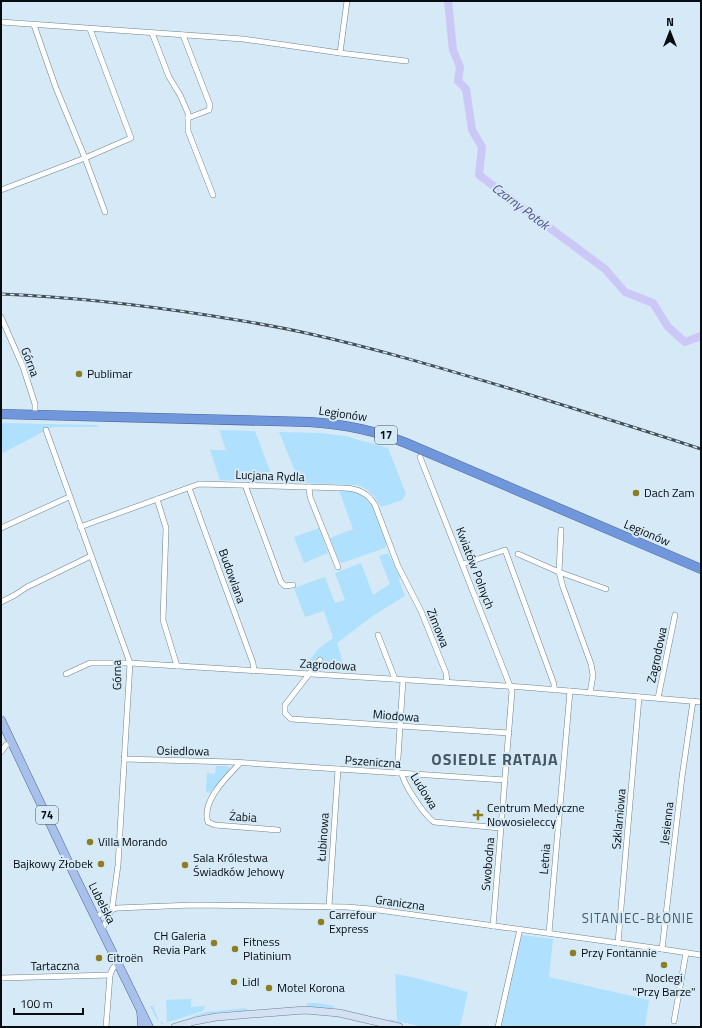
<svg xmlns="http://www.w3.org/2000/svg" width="702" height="1028" viewBox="0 0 702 1028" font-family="'Titillium Web',sans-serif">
  <rect width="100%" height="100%" fill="#d5eaf6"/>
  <g fill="#afe0fd">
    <path d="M1,423L97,425L98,427H52L1,454Z"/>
    <path d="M219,430L255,431L274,482L220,480L210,450H226Z"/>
    <path d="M279,432L320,433L345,436L388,448L406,494L402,500L381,507C375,496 369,489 357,485L300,483Z"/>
    <path d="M339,490C346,491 354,491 361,494C377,502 381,528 387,543L385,548L342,563L339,561L330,538L353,529Z"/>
    <path d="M319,528L328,553L304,563L294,537Z"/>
    <path d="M388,553L400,576L399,580L405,596L374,615L337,643L345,670L304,669L317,650L333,638L324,611L305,617L294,588L325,577L335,603L345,600L335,573L361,563L373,595L390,584L379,556Z"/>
    <path d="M216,766H228L230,769L210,793L206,792L207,773L215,774Z"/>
    <path d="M522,935L553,939L549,977L649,1000L645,1027H501Z"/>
    <path d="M395,974L412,977L468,992L460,1027H423L402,1022L401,1025L389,1021V1019L397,1021Z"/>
    <path d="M191,999V1007L205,1006L203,1011L162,1024L156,1018L150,1006H153L159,1021L164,1023L167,1022L166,1000Z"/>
    <path d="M307,1003H318L335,1006L332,1009L307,1007Z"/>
    <path d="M246,1008L247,1011L222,1012L190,1017L206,1012Z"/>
  </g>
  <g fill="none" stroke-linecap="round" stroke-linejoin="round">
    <path stroke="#cbc8f8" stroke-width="8" d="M448,1L453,50L460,67L458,81L466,89L472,130L482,147L479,175L605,269L625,292L653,303L668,327L685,342L701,336"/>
    <g stroke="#6f828c" stroke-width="6">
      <g id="street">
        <path d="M1,22L243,39L340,53L406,61"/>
        <path d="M34,25L56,88L85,158L105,212"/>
        <path d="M152,33L169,77L180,95L188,113V131L213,195"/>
        <path d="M183,35L210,105L209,110L188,118"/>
        <path d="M340,53L347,1"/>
        <path d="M1,190L85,158L131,138L90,29"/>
        <path d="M1,317L23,367L35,404V415"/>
        <path d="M46,430L130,663L118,865L112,909L102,930"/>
        <path d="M420,457L512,691L493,926"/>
        <path d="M245,485L281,582L285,586L293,585"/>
        <path d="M309,487L310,497L338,567"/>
        <path d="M189,488L253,663L254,671"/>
        <path d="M157,499L166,528L163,620L177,666"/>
        <path d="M80,527L199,484L343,488C357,488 368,493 375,505L398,566L421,611L446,673L447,682"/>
        <path d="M1,528L69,497"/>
        <path d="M561,530L559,572L563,587L591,664L593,675L590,693"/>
        <path d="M518,554L559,572L606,589"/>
        <path d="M463,564L505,550L554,684V690"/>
        <path d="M1,602L15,595L27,587L91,556"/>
        <path d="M378,635L395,679"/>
        <path d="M320,660L285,705V713L291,719L509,733"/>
        <path d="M66,674L90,663H130L522,687L701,702"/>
        <path d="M658,698L675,615"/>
        <path d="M1,752L6,745L12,742"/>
        <path d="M124,759L232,762L505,780"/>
        <path d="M240,763C227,777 201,801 208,822L215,825L278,830"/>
        <path d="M397,773L403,680"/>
        <path d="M402,773C403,784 425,816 434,822L501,828"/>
        <path d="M329,906L338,769"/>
        <path d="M96,916L117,908L193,905L347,907L371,909L662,949L701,955"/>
        <path d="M549,933L570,691"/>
        <path d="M618,943L639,697"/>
        <path d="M662,949L682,777L693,701"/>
        <path d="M1,978L110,975"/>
        <path d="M674,1021L686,953"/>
        <path d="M106,1027L110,975L113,968L118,963"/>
        <path d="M498,1027L520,929"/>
      </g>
    </g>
    <g stroke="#6f828c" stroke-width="8">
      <path id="secondary" d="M175,1027L195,1021L216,1017L305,1010L339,1013L399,1027"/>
    </g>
    <g stroke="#4b6695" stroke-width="9">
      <g id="primary">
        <path d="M1,720L75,876L149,1027"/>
        <path d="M141,1011L142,1027"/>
      </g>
    </g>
    <g stroke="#4b6695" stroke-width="10">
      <path id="highway" d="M1,414L309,422C343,424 374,430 406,443L701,569"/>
    </g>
    <use href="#street" stroke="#fff" stroke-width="5"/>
    <use href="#secondary" stroke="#d4e0f4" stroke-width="7"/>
    <use href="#primary" stroke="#a9c1ea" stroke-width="8"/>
    <use href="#highway" stroke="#7097dc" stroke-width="9"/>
    <g stroke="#444f55" stroke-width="3">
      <path id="rail" d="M1,294C72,297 143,305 213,316C244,321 275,326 306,333C374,348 441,368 508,388C572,408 637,428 701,449"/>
    </g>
    <use href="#rail" stroke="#d5eaf6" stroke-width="1.5" stroke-dasharray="4.5" stroke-linecap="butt"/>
  </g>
  <g fill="#8d7e24" stroke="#d5eaf6" stroke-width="1.5">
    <circle cx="79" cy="374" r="4"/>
    <circle cx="636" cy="493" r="4"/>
    <path d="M476 809h4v4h4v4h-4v4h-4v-4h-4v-4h4z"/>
    <circle cx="90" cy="842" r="4"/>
    <circle cx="101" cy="864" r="4"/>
    <circle cx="185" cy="865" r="4"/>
    <circle cx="321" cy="922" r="4"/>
    <circle cx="214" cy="943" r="4"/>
    <circle cx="235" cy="949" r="4"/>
    <circle cx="573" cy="953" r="4"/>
    <circle cx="99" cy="958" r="4"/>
    <circle cx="664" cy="965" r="4"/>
    <circle cx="234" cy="982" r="4"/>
    <circle cx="269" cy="988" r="4"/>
  </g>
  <g text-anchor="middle" stroke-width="4" stroke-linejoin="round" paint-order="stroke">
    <g fill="#d5eaf6" stroke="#444f55" stroke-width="1">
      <rect x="375" y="426" width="22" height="18" rx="3"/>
      <rect x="36" y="806" width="22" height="18" rx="3"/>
    </g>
    <g font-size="11" font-weight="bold" fill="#060c10">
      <text x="386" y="439">17</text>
      <text x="47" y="819">74</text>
    </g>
    <g font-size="12" fill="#060c10" stroke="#d5eaf6">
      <text transform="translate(30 362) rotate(69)" y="4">Górna</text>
      <text transform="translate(343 414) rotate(8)" y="4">Legionów</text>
      <text transform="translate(270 476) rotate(2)" y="4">Lucjana Rydla</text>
      <text transform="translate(647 533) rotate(23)" y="4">Legionów</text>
      <text transform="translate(475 568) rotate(69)" y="4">Kwiatów Polnych</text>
      <text transform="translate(232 576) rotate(70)" y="4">Budowlana</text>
      <text transform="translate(438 628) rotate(68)" y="4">Zimowa</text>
      <text transform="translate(657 655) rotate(-78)" y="4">Zagrodowa</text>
      <text transform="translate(328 665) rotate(3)" y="4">Zagrodowa</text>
      <text transform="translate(117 675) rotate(-91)" y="4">Górna</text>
      <text transform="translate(396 716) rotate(4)" y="4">Miodowa</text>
      <text transform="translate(183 751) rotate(1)" y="4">Osiedlowa</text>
      <text transform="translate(373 762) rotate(4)" y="4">Pszeniczna</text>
      <text transform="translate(424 791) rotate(58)" y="4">Ludowa</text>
      <text transform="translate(243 817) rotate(4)" y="4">Żabia</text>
      <text transform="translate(619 819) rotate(-85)" y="4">Szklarniowa</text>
      <text transform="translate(667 823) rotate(-83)" y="4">Jesienna</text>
      <text transform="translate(323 837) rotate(-86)" y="4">Łubinowa</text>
      <text transform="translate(545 859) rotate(-85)" y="4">Letnia</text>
      <text transform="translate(488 864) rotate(-85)" y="4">Swobodna</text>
      <text transform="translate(102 903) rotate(63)" y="4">Lubelska</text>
      <text transform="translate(400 903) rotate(8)" y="4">Graniczna</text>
      <text transform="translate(55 966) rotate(-1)" y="4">Tartaczna</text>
    </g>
    <g font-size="12" fill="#060c10" stroke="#d5eaf6" text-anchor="start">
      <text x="87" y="378">Publimar</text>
      <text x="644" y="497">Dach Zam</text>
      <text x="487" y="812">Centrum Medyczne<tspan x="487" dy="14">Nowosieleccy</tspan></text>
      <text x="98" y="846">Villa Morando</text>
      <text x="193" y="862">Sala Królestwa<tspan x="193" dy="14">Świadków Jehowy</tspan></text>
      <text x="93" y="868" text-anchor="end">Bajkowy Żłobek</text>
      <text x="329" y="919">Carrefour<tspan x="329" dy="14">Express</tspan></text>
      <text x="206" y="940" text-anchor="end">CH Galeria<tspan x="206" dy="14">Revia Park</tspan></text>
      <text x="243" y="946">Fitness<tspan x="243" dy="14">Platinium</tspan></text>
      <text x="581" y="957">Przy Fontannie</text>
      <text x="107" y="962">Citroën</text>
      <text x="664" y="982" text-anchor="middle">Noclegi<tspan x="664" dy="14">"Przy Barze"</tspan></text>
      <text x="242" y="986">Lidl</text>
      <text x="277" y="992">Motel Korona</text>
    </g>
    <g font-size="13" font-style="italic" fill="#544c88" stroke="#d5eaf6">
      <text transform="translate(521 206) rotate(37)" y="5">Czarny Potok</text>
    </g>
    <g font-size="13" letter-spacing="1" fill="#475863" stroke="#d5eaf6">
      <text x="638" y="923">SITANIEC-BŁONIE</text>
    </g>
    <g font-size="16" font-weight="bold" letter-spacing="1" fill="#475863" stroke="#d5eaf6">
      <text x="495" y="765">OSIEDLE RATAJA</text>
    </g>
  </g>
  <rect width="702" height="1028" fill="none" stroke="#060c10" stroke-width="4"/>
  <g transform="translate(670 32)" stroke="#d5eaf6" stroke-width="3" paint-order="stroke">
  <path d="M0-3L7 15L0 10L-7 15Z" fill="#060c10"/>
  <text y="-6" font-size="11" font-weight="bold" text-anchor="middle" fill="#060c10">N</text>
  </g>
  <path d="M14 1008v6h69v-6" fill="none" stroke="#060c10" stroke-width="2"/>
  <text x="20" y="1008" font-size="12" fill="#060c10" stroke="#d5eaf6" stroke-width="3" paint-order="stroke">100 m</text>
</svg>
